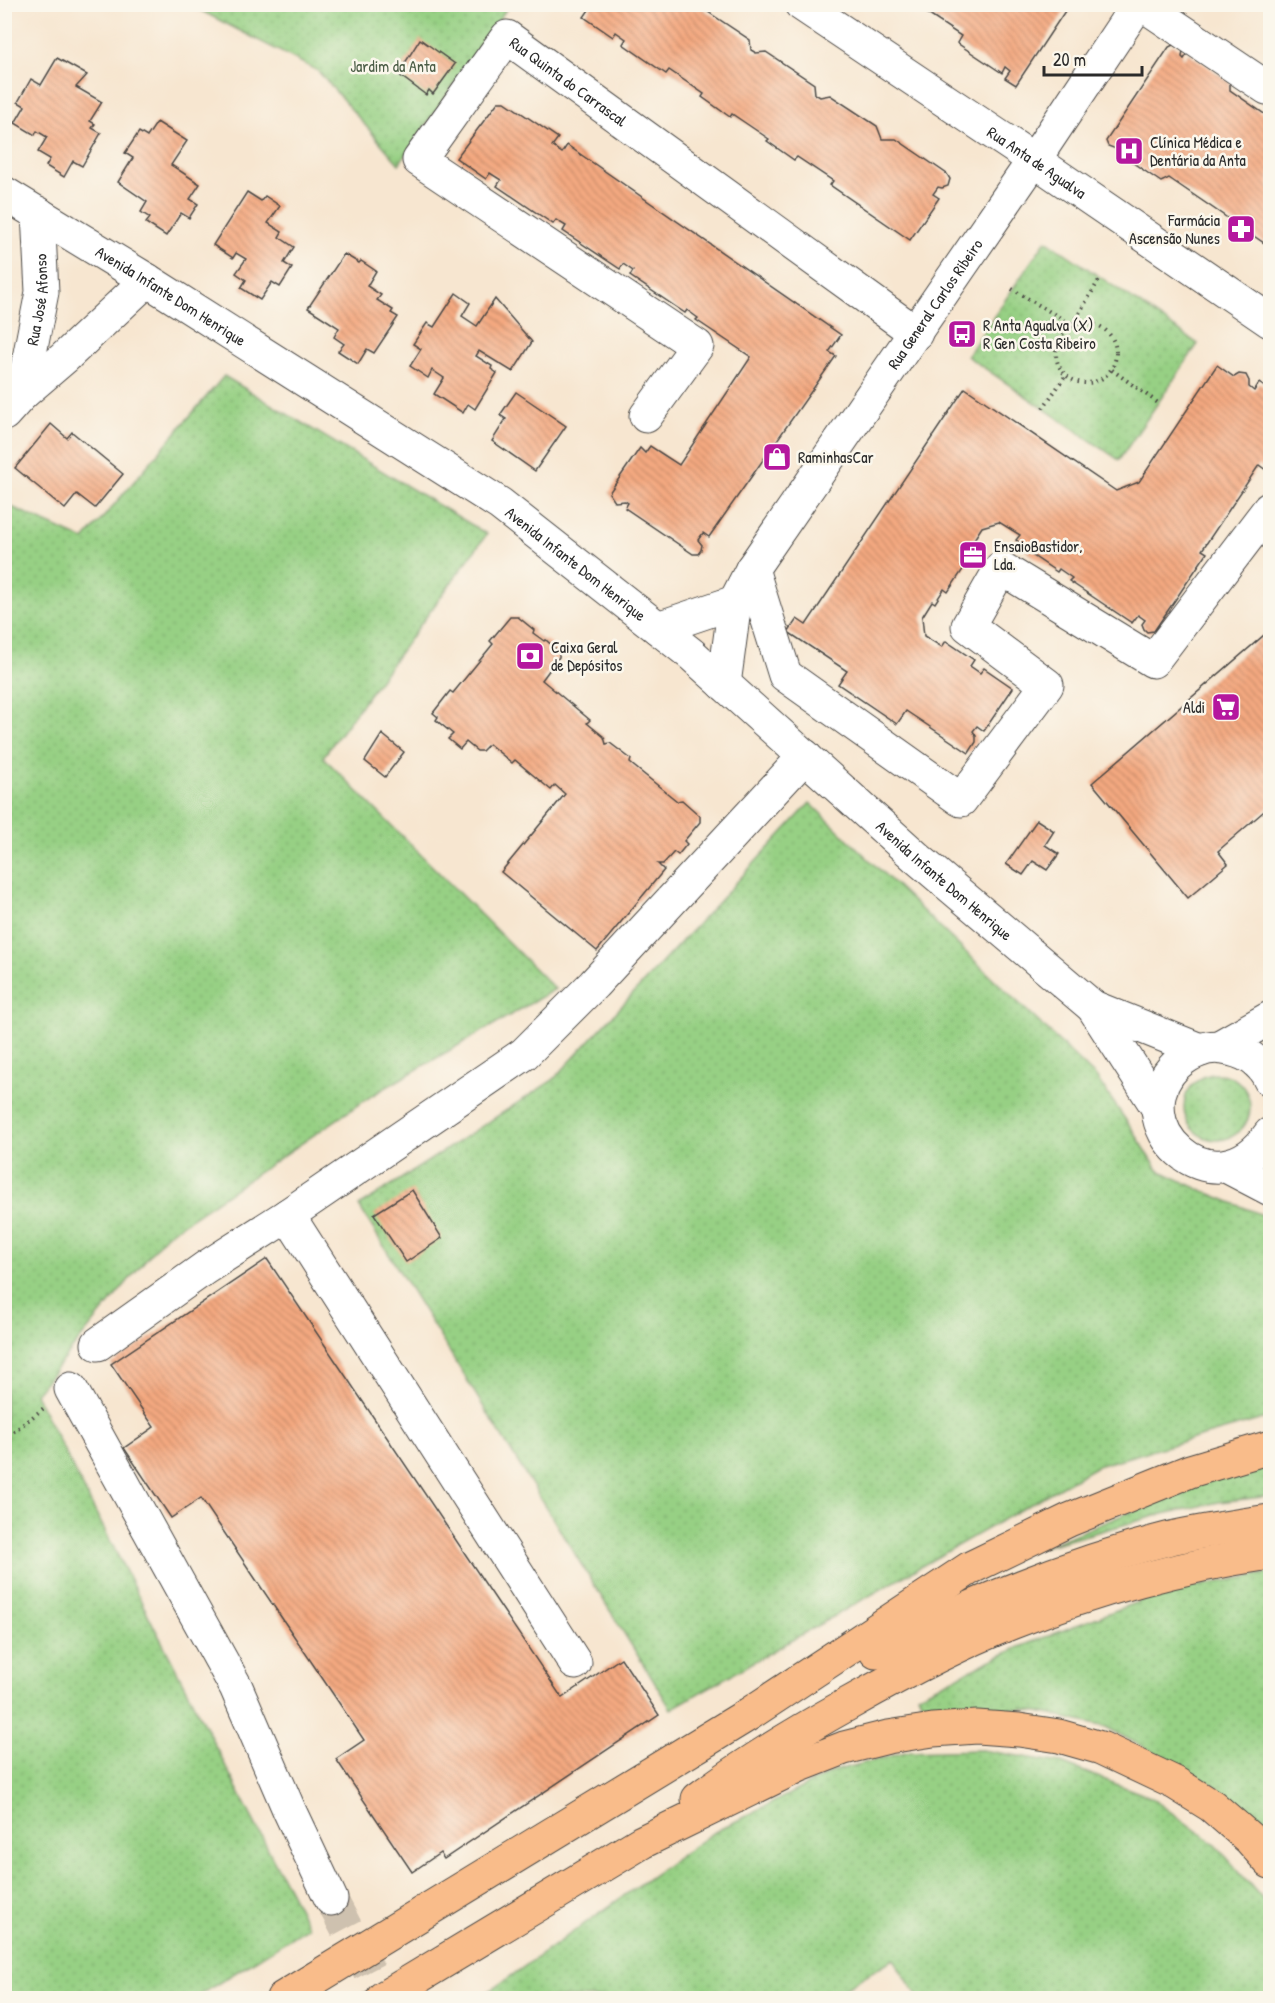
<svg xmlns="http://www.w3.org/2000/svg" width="1275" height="2003" viewBox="0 0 1275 2003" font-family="'Patrick Hand',sans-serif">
  <defs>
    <pattern id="green-dots" width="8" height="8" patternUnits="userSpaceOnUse" patternTransform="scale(1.5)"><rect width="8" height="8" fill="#97d084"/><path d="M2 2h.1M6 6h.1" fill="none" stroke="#82b372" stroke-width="1.8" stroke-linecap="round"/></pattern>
    <pattern id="building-back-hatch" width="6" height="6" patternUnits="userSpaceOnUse" patternTransform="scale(1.5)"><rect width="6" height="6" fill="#f4a980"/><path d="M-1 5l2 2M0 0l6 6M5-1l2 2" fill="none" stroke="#c68a69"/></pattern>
  </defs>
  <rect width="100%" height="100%" fill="#fbf7ec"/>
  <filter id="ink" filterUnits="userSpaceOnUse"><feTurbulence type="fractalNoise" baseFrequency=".0167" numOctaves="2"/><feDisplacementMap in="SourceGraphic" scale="12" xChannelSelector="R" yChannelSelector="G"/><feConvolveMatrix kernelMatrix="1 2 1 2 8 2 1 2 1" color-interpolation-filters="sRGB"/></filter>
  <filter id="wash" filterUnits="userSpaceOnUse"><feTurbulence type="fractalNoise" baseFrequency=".008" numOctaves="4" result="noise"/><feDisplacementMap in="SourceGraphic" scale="24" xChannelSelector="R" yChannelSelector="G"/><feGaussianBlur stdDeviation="1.35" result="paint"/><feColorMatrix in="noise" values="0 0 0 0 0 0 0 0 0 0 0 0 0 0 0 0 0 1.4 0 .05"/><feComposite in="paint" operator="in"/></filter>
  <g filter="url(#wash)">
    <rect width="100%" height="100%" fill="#f7e6d0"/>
    <g fill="url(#green-dots)" stroke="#617e58" stroke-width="1.5">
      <path d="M190,5H509L399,164L318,71Z"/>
      <path d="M1046,240L1198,344L1119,460L967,356Z"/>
      <path d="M224,376L487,534L323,757L555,989L373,1095L165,1236L35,1394L308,1927L195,1998H5V504L84,540Z"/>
      <path d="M810,803L1096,1077L1134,1132L1158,1170L1203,1191L1270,1218V1417L1097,1466L671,1709L359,1206L553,1080Z"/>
      <circle cx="1217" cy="1107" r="33"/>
      <path d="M1270,1456V1496L1219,1502L1163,1514L1043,1547Z"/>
      <path d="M1270,1573V1831L1265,1825L1214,1785L1106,1727L1025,1709H929L918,1695L1019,1647L1164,1592Z"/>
      <path d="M982,1750L1061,1763L1150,1797L1216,1845L1270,1908V1998H919L893,1959L828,1998H695L689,1991L677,1998H480L711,1834L834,1771L906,1752Z"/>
    </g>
    <g id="blocks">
      <g fill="url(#building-back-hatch)">
        <path d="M593,4H686L685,6L688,9L702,8L750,40L751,50L756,53L766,52L814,84L815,94L820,97L830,95L877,126L882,139H896L947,174L950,179L948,186L942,188L938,187L933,194L939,198L910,240L830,185L833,181L797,157L794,160L767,141L769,139L732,114L730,117L702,97L704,94L669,70L666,74L623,44L626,39L616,32L613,37L584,17Z"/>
        <path d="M914,5H1069L1016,85L1005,78L1010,71L1005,67L1002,73L957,43L961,36Z"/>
        <path d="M420,39L455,64L433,94L429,90L426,95L398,74Z"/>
        <path d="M1173,45L1183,50L1182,57L1184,59L1188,53L1230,82V90L1270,118V247L1169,178L1161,182L1120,154L1124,148L1120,145L1116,149L1108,146L1106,141L1169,47Z"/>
        <path d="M57,58L87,75L76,87L102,102L90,121L95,124L92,128L101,133L82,166L73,161L64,177L46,166L50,159L38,152L47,137L37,131L35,135L15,123L25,106L18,102L31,79L41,85Z"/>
        <path d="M498,102H505L558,138L552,146L562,153L567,145L841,335L829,352L836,356L709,537L703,533L698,540L702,545L701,550L698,554H693L625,508L628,503L625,501L615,502L609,493L640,448L645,453L650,446L679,465L751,357L696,320L698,318L687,310L685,313L630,276L633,271L623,264L620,269L563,231L566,226L556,220L553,224L497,186L501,180L490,173L486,179L456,158Z"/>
        <path d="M157,122L187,141L171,165L200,184L190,199L198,204L189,218L181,213L166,236L146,223L150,218L141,212L147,202L118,182L133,158L125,153L139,132L147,137Z"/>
        <path d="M247,192L261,201L265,196L280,206L268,223L282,232L279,237L294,247L284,263L292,268L280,287L272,282L260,300L241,288L246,280L236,273L246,259L236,253L233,258L213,245Z"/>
        <path d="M344,254L359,263L361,261L376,271L367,286L381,295L377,300L393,310L391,313L398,317L374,353L367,349L358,364L338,351L344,344L334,337L339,328L308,308Z"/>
        <path d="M456,293L470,303L462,316L477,326L495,299L532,342L513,372L479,351L476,356L492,366L491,369L497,373L475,409L468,404L463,413L434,394L444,378L432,370L428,378L410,366L421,349L413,344L427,323L434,327Z"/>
        <path d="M1217,365L1234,377L1239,374L1246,375L1249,381V387L1254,391L1259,383L1270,391V473L1259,465L1202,550L1207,553L1154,631L1147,632L1144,629L1142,624L1145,620L1138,615L1132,623L1069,581L1072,578L1059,569L1057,572L1026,551L1028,548L1016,540L1020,535L999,522L982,527L971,544L974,546L965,560L968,562L948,592L944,589L935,603L932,601L922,617L924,636L942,647L946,641L974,660L970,666L980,673L984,668L1013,688L984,731L977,726L973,731L976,736V742L969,753L906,711L897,724L838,684L847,671L788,632L797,619L806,625L965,388L1116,491L1139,482Z"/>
        <path d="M516,392L566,426L535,471L492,441L506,419L500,415Z"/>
        <path d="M51,424L67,438L72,432L123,474L95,508L77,494L65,509L15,468Z"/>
        <path d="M510,617H518L534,630L533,633L544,641L546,640L559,652V657L542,680L590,720L587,723L604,737L606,744L610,743L631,759L630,763L677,801L682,800L700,816V822L684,841L687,844L678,855L674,852L663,864H658L664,870L597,951L501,872L565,794L555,785L551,790L515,760L512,763L489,744L482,751H477L466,742L460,749L448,739L453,734L436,720L438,717L433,713L450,691L453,693L493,644L490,641Z"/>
        <path d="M1270,630V806L1218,851L1228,864L1188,898L1092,783Z"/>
        <path d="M382,734L404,752L385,777L365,761Z"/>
        <path d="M1037,820L1054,831L1045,845L1059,854L1047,870L1033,861L1023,875L1006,864Z"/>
        <path d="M412,1190L442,1238L406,1262L374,1214Z"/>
        <path d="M267,1259L562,1698L621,1658L659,1715L444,1859L440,1853L412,1872L336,1759L364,1740L201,1498L171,1518L124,1448L154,1427L111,1364Z"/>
      </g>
    </g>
  </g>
  <g filter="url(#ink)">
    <use href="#blocks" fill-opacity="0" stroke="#4a4744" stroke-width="1.5"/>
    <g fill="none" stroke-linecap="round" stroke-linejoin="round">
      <path stroke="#cec1af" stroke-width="33" stroke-dasharray="33 16" stroke-linecap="butt" d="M331,1899L383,1998"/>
      <g stroke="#4a4744" stroke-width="35">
        <g id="minor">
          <path id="s1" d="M801,4L1034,160L1270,321"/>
          <path d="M1142,4L1267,88L1270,82"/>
          <path id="s2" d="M4,193L147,280L500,504L691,654L917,858L1093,1007L1158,1108"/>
          <path id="s3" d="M22,394L42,292L38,213"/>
          <path d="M4,414L22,394L64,358L147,280"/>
          <path id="s4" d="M646,416L697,346L419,160L507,37L916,333"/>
          <path d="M752,569L785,675L961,800L1047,685L968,626L1001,568L1153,661L1269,509L1270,510"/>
          <path d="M658,628L735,602"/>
          <path id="s5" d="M724,684L735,602L752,569L1034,160L1138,4"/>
          <path d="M1093,1007L1200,1050"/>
          <path d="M1219,1047L1270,1018"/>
          <path d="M1270,1080C1262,1061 1243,1051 1223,1048C1207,1045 1189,1053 1177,1064C1117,1122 1213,1216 1270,1134"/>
          <path d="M1226,1166L1270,1189"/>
          <path d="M98,1344L205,1268L288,1215"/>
          <path d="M71,1389L236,1687L290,1812L331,1899"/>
          <path d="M575,1663L288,1215L524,1054L594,984L805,756"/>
        </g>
      </g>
      <g stroke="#4a4744" stroke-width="35">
        <g id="highway">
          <path d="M876,1652C969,1605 1065,1565 1167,1539C1201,1531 1236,1526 1270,1521"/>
          <path d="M698,1799C745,1763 796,1733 848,1704C901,1674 955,1645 1011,1623C1094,1590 1182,1566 1270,1553"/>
          <path d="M283,1998L749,1714L970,1568L1069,1520L1190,1471L1270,1447"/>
          <path d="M383,1998L642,1842L798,1766L844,1748L888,1737L933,1730L977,1727L1019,1730L1059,1736L1101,1748L1175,1783L1212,1806L1250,1839L1270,1862"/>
        </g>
      </g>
      <g stroke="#4a4744" stroke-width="4" stroke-dasharray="1.5 4.5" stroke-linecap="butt">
        <path d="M370,4H373"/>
        <path d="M1012,289L1072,325L1101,277"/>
        <circle cx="1086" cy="353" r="30"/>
        <path d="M1112,370L1158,403"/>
        <path d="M1043,408L1066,375"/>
        <path d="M4,1439L44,1408"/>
      </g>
      <use href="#minor" stroke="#fff" stroke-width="33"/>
      <use href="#highway" stroke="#f9bc8a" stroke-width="33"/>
    </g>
  </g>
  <defs>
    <g id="hospital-square" transform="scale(1.5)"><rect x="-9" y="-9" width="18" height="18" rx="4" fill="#b5179e" stroke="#fbf7ec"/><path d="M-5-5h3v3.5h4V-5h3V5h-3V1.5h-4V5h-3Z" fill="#fff"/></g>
    <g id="pharmacy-square" transform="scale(1.5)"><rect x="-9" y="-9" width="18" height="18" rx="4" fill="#b5179e" stroke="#fbf7ec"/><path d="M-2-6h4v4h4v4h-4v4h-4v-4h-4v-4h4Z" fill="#fff"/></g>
    <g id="bus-square" transform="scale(1.5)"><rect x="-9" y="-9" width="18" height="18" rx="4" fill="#b5179e" stroke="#fbf7ec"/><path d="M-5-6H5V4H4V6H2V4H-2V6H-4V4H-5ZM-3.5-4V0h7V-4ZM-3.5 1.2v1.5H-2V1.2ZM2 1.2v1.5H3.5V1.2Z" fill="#fff"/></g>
    <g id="shop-square" transform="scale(1.5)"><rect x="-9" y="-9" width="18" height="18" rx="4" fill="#b5179e" stroke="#fbf7ec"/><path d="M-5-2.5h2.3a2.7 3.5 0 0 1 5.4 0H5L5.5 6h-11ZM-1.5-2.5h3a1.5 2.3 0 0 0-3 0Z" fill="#fff"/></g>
    <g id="office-square" transform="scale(1.5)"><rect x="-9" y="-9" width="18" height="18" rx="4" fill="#b5179e" stroke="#fbf7ec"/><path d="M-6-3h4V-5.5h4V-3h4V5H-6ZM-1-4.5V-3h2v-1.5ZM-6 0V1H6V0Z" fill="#fff"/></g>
    <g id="bank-square" transform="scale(1.5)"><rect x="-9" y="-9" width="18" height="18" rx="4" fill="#b5179e" stroke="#fbf7ec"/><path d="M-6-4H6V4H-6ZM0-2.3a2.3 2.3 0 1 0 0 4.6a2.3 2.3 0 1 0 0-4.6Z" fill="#fff"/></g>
    <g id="supermarket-square" transform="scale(1.5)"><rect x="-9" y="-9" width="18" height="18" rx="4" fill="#b5179e" stroke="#fbf7ec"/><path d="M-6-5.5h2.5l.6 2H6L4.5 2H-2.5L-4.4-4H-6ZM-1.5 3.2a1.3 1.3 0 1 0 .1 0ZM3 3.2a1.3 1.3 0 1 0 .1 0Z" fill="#fff"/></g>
  </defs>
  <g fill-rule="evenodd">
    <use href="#hospital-square" x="1129" y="151"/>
    <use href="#pharmacy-square" x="1241" y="229"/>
    <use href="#bus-square" x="962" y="334"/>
    <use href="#shop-square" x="777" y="457"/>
    <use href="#office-square" x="973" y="555"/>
    <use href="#bank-square" x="530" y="656"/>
    <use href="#supermarket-square" x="1226" y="707"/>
  </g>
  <g text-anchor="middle" stroke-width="5" stroke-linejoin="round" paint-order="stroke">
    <g font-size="16" fill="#4b5d46" stroke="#fbf7ec">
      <text x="393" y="72">Jardim da Anta</text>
    </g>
    <g font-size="16" fill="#2b2b2b" stroke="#fbf7ec">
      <text dy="6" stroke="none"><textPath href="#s4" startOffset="648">Rua Quinta do Carrascal</textPath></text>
      <text dy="6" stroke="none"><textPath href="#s1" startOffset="284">Rua Anta de Agualva</textPath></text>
      <text dy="6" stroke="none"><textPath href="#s2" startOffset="196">Avenida Infante Dom Henrique</textPath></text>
      <text dy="6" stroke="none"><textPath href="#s3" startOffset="96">Rua José Afonso</textPath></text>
      <text dy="6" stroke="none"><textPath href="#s5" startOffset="442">Rua General Carlos Ribeiro</textPath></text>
      <text dy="6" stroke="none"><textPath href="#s2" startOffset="682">Avenida Infante Dom Henrique</textPath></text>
      <text dy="6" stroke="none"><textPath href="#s2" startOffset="1168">Avenida Infante Dom Henrique</textPath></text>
    </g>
    <g font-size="16" fill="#2b2b2b" stroke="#fbf7ec" text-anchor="start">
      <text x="1150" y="148">Clínica Médica e<tspan x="1150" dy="18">Dentária da Anta</tspan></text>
      <text x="1220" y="226" text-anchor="end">Farmácia<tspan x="1220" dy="18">Ascensão Nunes</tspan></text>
      <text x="983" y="331">R Anta Agualva (X)<tspan x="983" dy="18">R Gen Costa Ribeiro</tspan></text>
      <text x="798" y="463">RaminhasCar</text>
      <text x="994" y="552">EnsaioBastidor,<tspan x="994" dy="18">Lda.</tspan></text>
      <text x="551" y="653">Caixa Geral<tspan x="551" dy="18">de Depósitos</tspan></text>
      <text x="1205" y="713" text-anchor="end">Aldi</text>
    </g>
  </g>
  <rect width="1275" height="2003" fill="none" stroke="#fbf7ec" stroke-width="24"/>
  <path d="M1044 66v9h98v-9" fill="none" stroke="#2b2b2b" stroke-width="3"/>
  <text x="1053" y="66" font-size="18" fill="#2b2b2b" stroke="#fbf7ec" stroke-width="4.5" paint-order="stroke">20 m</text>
</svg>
